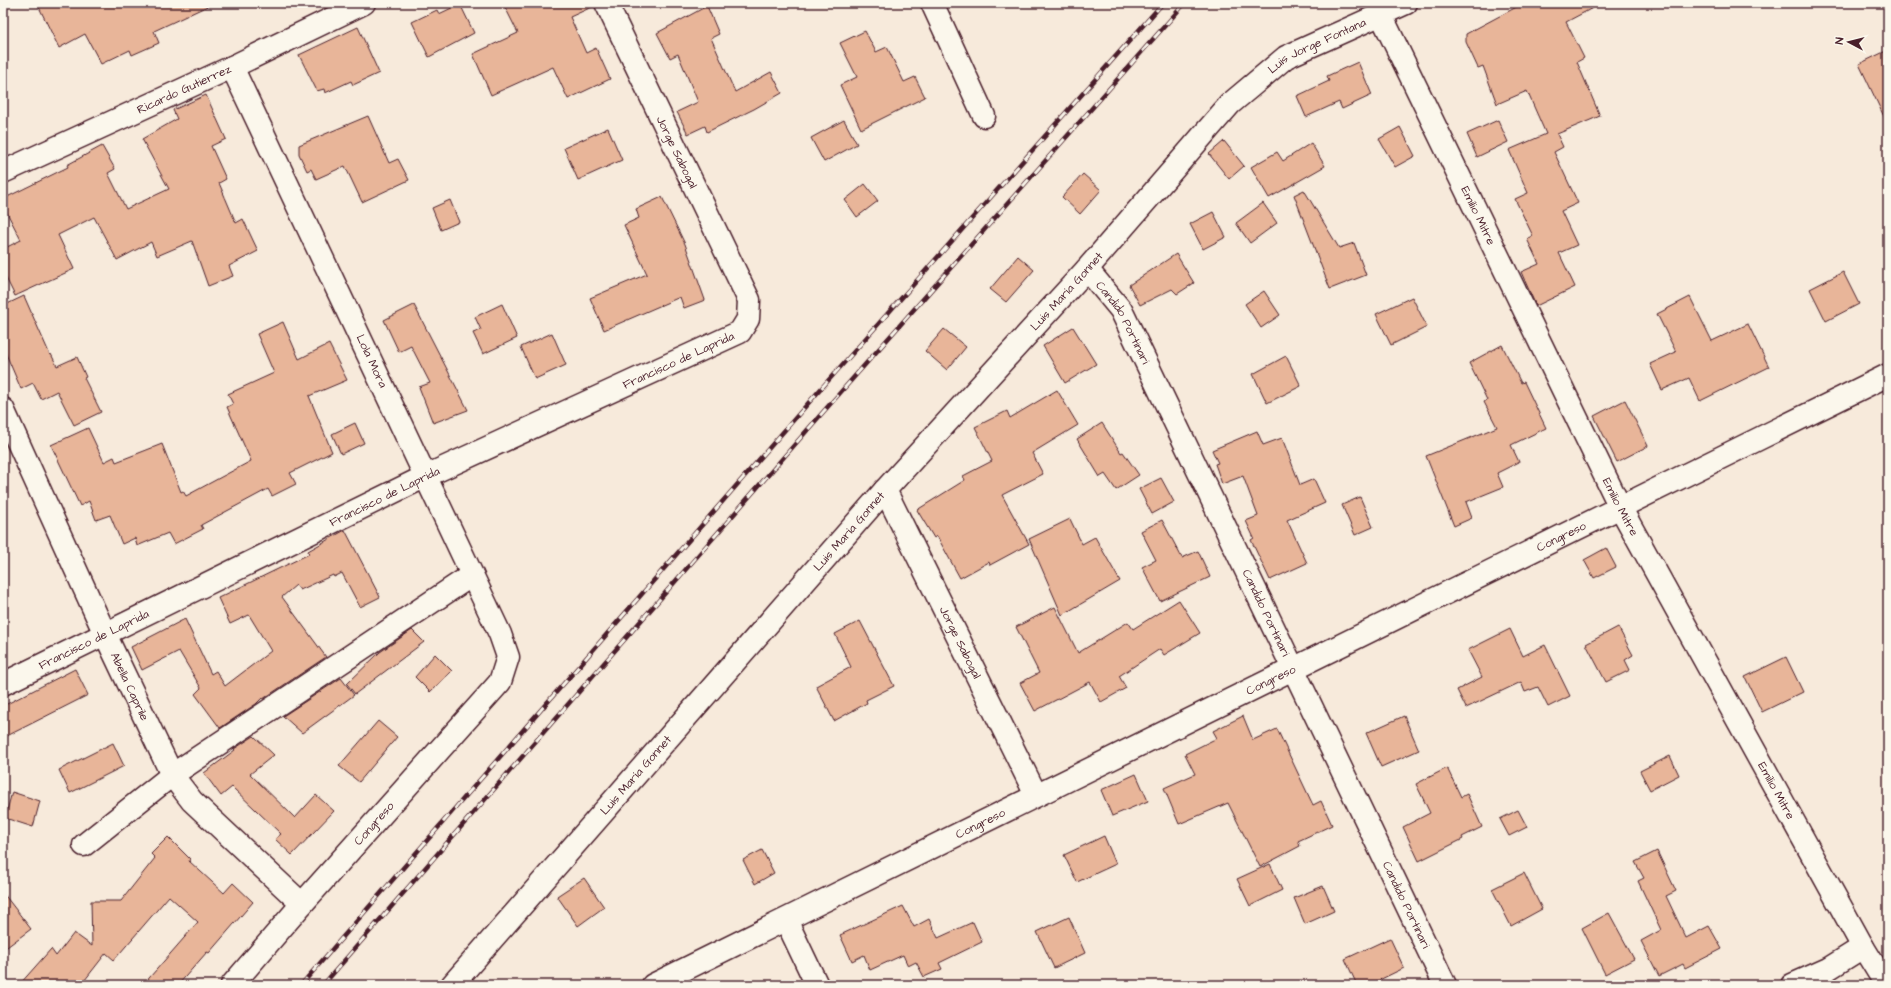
<svg xmlns="http://www.w3.org/2000/svg" width="1891" height="988" viewBox="0 0 1891 988" font-family="'Architects Daughter',sans-serif">
  <rect width="100%" height="100%" fill="#f7eadb"/>
  <filter id="ink" filterUnits="userSpaceOnUse"><feTurbulence type="fractalNoise" baseFrequency=".025" numOctaves="2"/><feDisplacementMap in="SourceGraphic" scale="8" xChannelSelector="R" yChannelSelector="G"/><feConvolveMatrix kernelMatrix="1 2 1 2 8 2 1 2 1" color-interpolation-filters="sRGB"/></filter>
  <g filter="url(#ink)">
    <g fill="#e8b599" stroke="#4a1f2b">
      <path d="M37,3H214L154,31L159,43L132,55L130,50L101,64L85,34L59,48Z"/>
      <path d="M503,3H594V6L570,17L586,53L596,48L610,79L568,99L553,67L491,95L473,54L518,33Z"/>
      <path d="M1524,3H1602L1566,22L1584,58L1577,62L1600,116L1557,134L1563,147L1554,152L1578,203L1561,211L1577,245L1559,253L1575,287L1536,306L1521,272L1539,264L1527,239L1533,236L1515,199L1528,193L1509,150L1546,134L1527,91L1497,104L1483,66L1478,68L1466,42V34Z"/>
      <path d="M460,4L474,33L429,57L412,22L437,10L439,14Z"/>
      <path d="M707,6L719,34L711,38L735,92L771,72L782,93L754,109L707,132L705,126L688,134L677,112L698,102L678,54L670,58L657,33Z"/>
      <path d="M358,27L379,73L353,85L351,81L325,93L324,89L317,91L299,55Z"/>
      <path d="M865,31L876,52L887,47L904,82L915,77L925,97L861,129L840,85L857,77L840,43Z"/>
      <path d="M1888,50V125L1859,64Z"/>
      <path d="M1358,62L1372,95L1342,109L1339,102L1306,117L1297,96L1329,81L1327,76Z"/>
      <path d="M206,95L226,139L211,146L226,179L219,183L236,223L243,219L258,251L229,266L233,276L208,286L192,241L157,256L151,242L117,260L94,217L58,235L74,269L15,296L3,272V249L21,240L3,205V199L68,167L67,165L102,146L115,169L108,173L126,209L169,189L142,139L177,119L173,110Z"/>
      <path d="M368,116L389,163L398,159L409,180L362,202L345,166L316,179L311,169L307,171L299,154V145Z"/>
      <path d="M844,120L857,144L824,162L811,138Z"/>
      <path d="M1498,120L1508,142L1477,157L1467,134Z"/>
      <path d="M1400,127L1415,156L1395,167L1379,139Z"/>
      <path d="M608,128L622,160L578,180L564,148Z"/>
      <path d="M1224,141L1244,166L1229,179L1209,154Z"/>
      <path d="M1311,143L1325,166L1269,198L1251,167L1277,152L1283,161Z"/>
      <path d="M1083,174L1101,190L1080,214L1062,197Z"/>
      <path d="M865,184L878,201L857,217L845,200Z"/>
      <path d="M1304,190L1339,248L1354,243L1366,275L1330,289L1294,195Z"/>
      <path d="M662,197L685,244L705,300L684,308L680,297L604,330L590,298L647,274L624,225L639,218L636,209Z"/>
      <path d="M450,200L459,222L441,230L432,208Z"/>
      <path d="M1263,203L1277,223L1250,243L1236,223Z"/>
      <path d="M1213,212L1226,237L1203,249L1190,224Z"/>
      <path d="M1176,254L1194,283L1177,294L1172,289L1140,305L1129,285Z"/>
      <path d="M1018,256L1034,270L1006,302L990,289Z"/>
      <path d="M1843,272L1859,304L1826,321L1810,289Z"/>
      <path d="M1264,291L1280,315L1261,328L1245,304Z"/>
      <path d="M24,296L50,355L51,354L57,366L77,357L86,377L84,378L101,412L74,425L57,391L41,399L33,383L21,389L3,347V306Z"/>
      <path d="M1412,297L1427,327L1391,345L1376,314Z"/>
      <path d="M1690,297L1712,341L1748,324L1769,367L1700,401L1689,378L1662,390L1650,364L1676,352L1657,314Z"/>
      <path d="M502,304L517,338L483,354L473,333L481,330L475,317Z"/>
      <path d="M414,305L468,410L433,423L419,387L430,383L411,346L399,352L384,320Z"/>
      <path d="M283,322L299,359L329,344L347,380L309,396L332,452L290,473L296,484L272,496L268,489L201,525L203,529L174,544L168,533L137,546L135,538L122,544L110,515L96,520L89,501L80,506L51,445L88,428L104,462L114,457L116,462L162,444L181,492L183,491L186,496L251,461L227,407L233,404L228,394L274,373L257,334Z"/>
      <path d="M1073,327L1096,364L1065,383L1043,346Z"/>
      <path d="M944,329L966,347L947,370L925,351Z"/>
      <path d="M552,333L566,365L535,379L521,347Z"/>
      <path d="M1502,345L1521,383L1524,382L1546,428L1511,445L1519,462L1497,473L1503,487L1466,502L1472,518L1454,526L1426,456L1497,427L1484,402L1487,400L1469,363Z"/>
      <path d="M1286,356L1301,386L1267,403L1253,374Z"/>
      <path d="M1057,390L1078,425L1032,453L1043,474L1002,495L1029,544L990,565L989,562L960,578L937,536L934,538L917,510L965,480L963,476L992,461L975,427L1007,411L1010,418Z"/>
      <path d="M1625,400L1648,446L1617,462L1594,416Z"/>
      <path d="M355,423L364,443L341,454L332,434Z"/>
      <path d="M1102,423L1121,453L1123,452L1139,475L1116,490L1105,474L1100,477L1077,439Z"/>
      <path d="M1257,431L1263,445L1282,438L1300,485L1314,479L1325,503L1287,520L1307,563L1270,580L1251,540L1254,538L1246,521L1258,516L1243,476L1222,484L1215,464L1218,463L1212,450Z"/>
      <path d="M1161,478L1174,502L1152,514L1139,489Z"/>
      <path d="M1360,497L1373,527L1355,535L1342,505Z"/>
      <path d="M1070,519L1082,544L1095,537L1120,581L1062,615L1029,539Z"/>
      <path d="M1162,520L1182,558L1198,551L1210,577L1160,601L1142,567L1156,560L1141,531Z"/>
      <path d="M345,530L380,597L360,607L342,573L334,577L333,575L300,590L296,585L282,597L326,657L263,699L262,698L256,704L220,728L195,694L201,688L179,651L142,670L131,647L185,619L211,674L216,671L225,686L271,651L249,615L230,624L218,598L309,554L308,551Z"/>
      <path d="M1606,548L1616,567L1594,578L1584,560Z"/>
      <path d="M1179,600L1200,633L1164,655L1160,649L1119,676L1126,688L1101,702L1090,682L1035,711L1020,683L1039,673L1016,627L1055,607L1078,653L1128,622L1133,629Z"/>
      <path d="M860,621L894,686L866,700L867,703L834,721L816,686L851,667L835,634Z"/>
      <path d="M1618,627L1633,655L1625,660L1630,670L1606,682L1586,644Z"/>
      <path d="M1510,629L1523,656L1545,645L1570,696L1548,707L1538,687L1525,692L1521,682L1466,708L1457,690L1482,677L1468,650Z"/>
      <path d="M412,630L424,642L355,694L347,684L380,652Z"/>
      <path d="M435,654L452,671L430,692L415,677Z"/>
      <path d="M1786,657L1803,692L1762,712L1745,677Z"/>
      <path d="M75,669L88,695L3,738V706Z"/>
      <path d="M341,678L354,695L302,733L283,716Z"/>
      <path d="M1243,716L1253,740L1277,729L1313,805L1321,801L1332,825L1298,841L1300,846L1260,867L1228,803L1179,824L1164,788L1195,774L1185,754L1217,738L1213,731Z"/>
      <path d="M1404,716L1419,750L1381,767L1366,733Z"/>
      <path d="M378,721L397,737L359,782L339,766Z"/>
      <path d="M254,736L274,755L250,774L295,818L316,795L334,811L292,855L275,839L281,834L232,787L221,796L204,773L235,750L234,749Z"/>
      <path d="M113,743L124,766L70,793L59,770Z"/>
      <path d="M1670,756L1679,775L1650,790L1640,771Z"/>
      <path d="M1447,768L1461,797L1467,794L1482,827L1462,837L1463,839L1419,861L1403,827L1430,813L1416,784Z"/>
      <path d="M1136,774L1148,801L1112,816L1101,790Z"/>
      <path d="M12,792L40,801L33,827L5,818Z"/>
      <path d="M1518,810L1527,827L1509,836L1500,819Z"/>
      <path d="M1104,836L1116,864L1077,882L1064,855Z"/>
      <path d="M168,837L190,859L189,861L224,893L233,883L253,902L209,953L207,952L178,985H143L198,922L169,896L114,960L106,953L81,985H19L51,949L56,956L74,933L92,946L91,901H121L155,858L151,854Z"/>
      <path d="M762,850L774,873L755,884L743,860Z"/>
      <path d="M1657,851L1676,891L1666,896L1686,938L1709,926L1722,949L1685,968L1683,964L1659,976L1641,941L1661,930L1638,881L1644,878L1635,862Z"/>
      <path d="M1270,864L1282,890L1250,906L1237,879Z"/>
      <path d="M1524,873L1542,909L1511,926L1492,889Z"/>
      <path d="M584,878L604,907L578,926L557,896Z"/>
      <path d="M1323,886L1334,911L1305,924L1294,898Z"/>
      <path d="M3,893L31,929L3,950Z"/>
      <path d="M903,906L914,927L929,919L938,938L973,922L982,942L939,963L942,969L924,977L916,962L908,966L903,955L870,970L864,955L852,961L840,935Z"/>
      <path d="M1609,913L1634,959L1605,974L1582,928Z"/>
      <path d="M1069,917L1085,953L1054,968L1037,932Z"/>
      <path d="M1390,938L1404,968L1369,985H1357L1345,959Z"/>
    </g>
    <g fill="none" stroke-linecap="round" stroke-linejoin="round">
      <g stroke="#4a1f2b" stroke-width="25">
        <g id="minor">
          <path d="M932,3L984,116"/>
          <path id="s1" d="M1381,15L1620,507L1863,947L1882,978L1888,984"/>
          <path id="s2" d="M3,172L232,67L364,3"/>
          <path id="s3" d="M1087,269L1121,310L1445,985"/>
          <path id="s4" d="M3,409L105,634L172,775L192,801L302,904"/>
          <path id="s5" d="M885,490L1036,795"/>
          <path id="s6" d="M3,684L426,476L740,332L748,319L749,300L606,3"/>
          <path d="M84,845L172,775L472,575"/>
          <path d="M786,920L817,985"/>
          <path id="s7" d="M232,985L302,904L500,682L508,657L500,634L232,67"/>
          <path id="s8" d="M452,985L885,490L1087,269L1230,104L1286,57L1406,3"/>
          <path id="s9" d="M653,985L1888,375"/>
          <path d="M1792,985L1828,969L1863,947"/>
        </g>
      </g>
      <use href="#minor" stroke="#fbf7ec" stroke-width="22"/>
      <g stroke="#4a1f2b" stroke-width="4.5">
        <g id="rail">
          <path d="M301,985L811,400L1163,3"/>
          <path d="M323,985L824,411L1185,3"/>
        </g>
      </g>
      <use href="#rail" stroke="#fbf7ec" stroke-width="3" stroke-dasharray="9" stroke-linecap="butt"/>
    </g>
  </g>
  <g text-anchor="middle" stroke-width="3" stroke-linejoin="round" paint-order="stroke">
    <g font-size="12" fill="#4a1f2b" stroke="#fbf7ec">
      <text dy="4" stroke="none"><textPath href="#s8" startOffset="1281">Luis Jorge Fontana</textPath></text>
      <text dy="4" stroke="none"><textPath href="#s2" startOffset="199">Ricardo Gutierrez</textPath></text>
      <text transform="translate(677 152) rotate(64)" y="4">Jorge Sabogal</text>
      <text dy="4" stroke="none"><textPath href="#s1" startOffset="223">Emilio Mitre</textPath></text>
      <text dy="4" stroke="none"><textPath href="#s8" startOffset="927">Luis María Gonnet</textPath></text>
      <text dy="4" stroke="none"><textPath href="#s3" startOffset="65">Candido Portinari</textPath></text>
      <text dy="4" stroke="none"><textPath href="#s6" startOffset="749">Francisco de Laprida</textPath></text>
      <text transform="translate(372 361) rotate(65)" y="4">Lola Mora</text>
      <text dy="4" stroke="none"><textPath href="#s6" startOffset="425">Francisco de Laprida</textPath></text>
      <text dy="4" stroke="none"><textPath href="#s1" startOffset="547">Emilio Mitre</textPath></text>
      <text dy="4" stroke="none"><textPath href="#s8" startOffset="603">Luis María Gonnet</textPath></text>
      <text dy="4" stroke="none"><textPath href="#s9" startOffset="1013">Congreso</textPath></text>
      <text dy="4" stroke="none"><textPath href="#s3" startOffset="389">Candido Portinari</textPath></text>
      <text dy="4" stroke="none"><textPath href="#s6" startOffset="101">Francisco de Laprida</textPath></text>
      <text dy="4" stroke="none"><textPath href="#s5" startOffset="170">Jorge Sabogal</textPath></text>
      <text dy="4" stroke="none"><textPath href="#s9" startOffset="689">Congreso</textPath></text>
      <text dy="4" stroke="none"><textPath href="#s4" startOffset="305">Abella Caprile</textPath></text>
      <text dy="4" stroke="none"><textPath href="#s8" startOffset="279">Luis María Gonnet</textPath></text>
      <text dy="4" stroke="none"><textPath href="#s1" startOffset="871">Emilio Mitre</textPath></text>
      <text dy="4" stroke="none"><textPath href="#s7" startOffset="215">Congreso</textPath></text>
      <text dy="4" stroke="none"><textPath href="#s9" startOffset="365">Congreso</textPath></text>
      <text dy="4" stroke="none"><textPath href="#s3" startOffset="713">Candido Portinari</textPath></text>
    </g>
  </g>
  <rect width="1891" height="988" fill="none" stroke="#fbf7ec" stroke-width="16"/>
  <rect x="8" y="8" width="1875" height="972" fill="none" stroke="#4a1f2b" stroke-width="1.5" filter="url(#ink)"/>
  <g transform="translate(1849 42) rotate(277)" stroke="#fbf7ec" stroke-width="3" paint-order="stroke">
  <path d="M0-3L7 15L0 10L-7 15Z" fill="#4a1f2b"/>
  <text y="-6" font-size="11" font-weight="bold" text-anchor="middle" fill="#4a1f2b">N</text>
  </g>
</svg>
